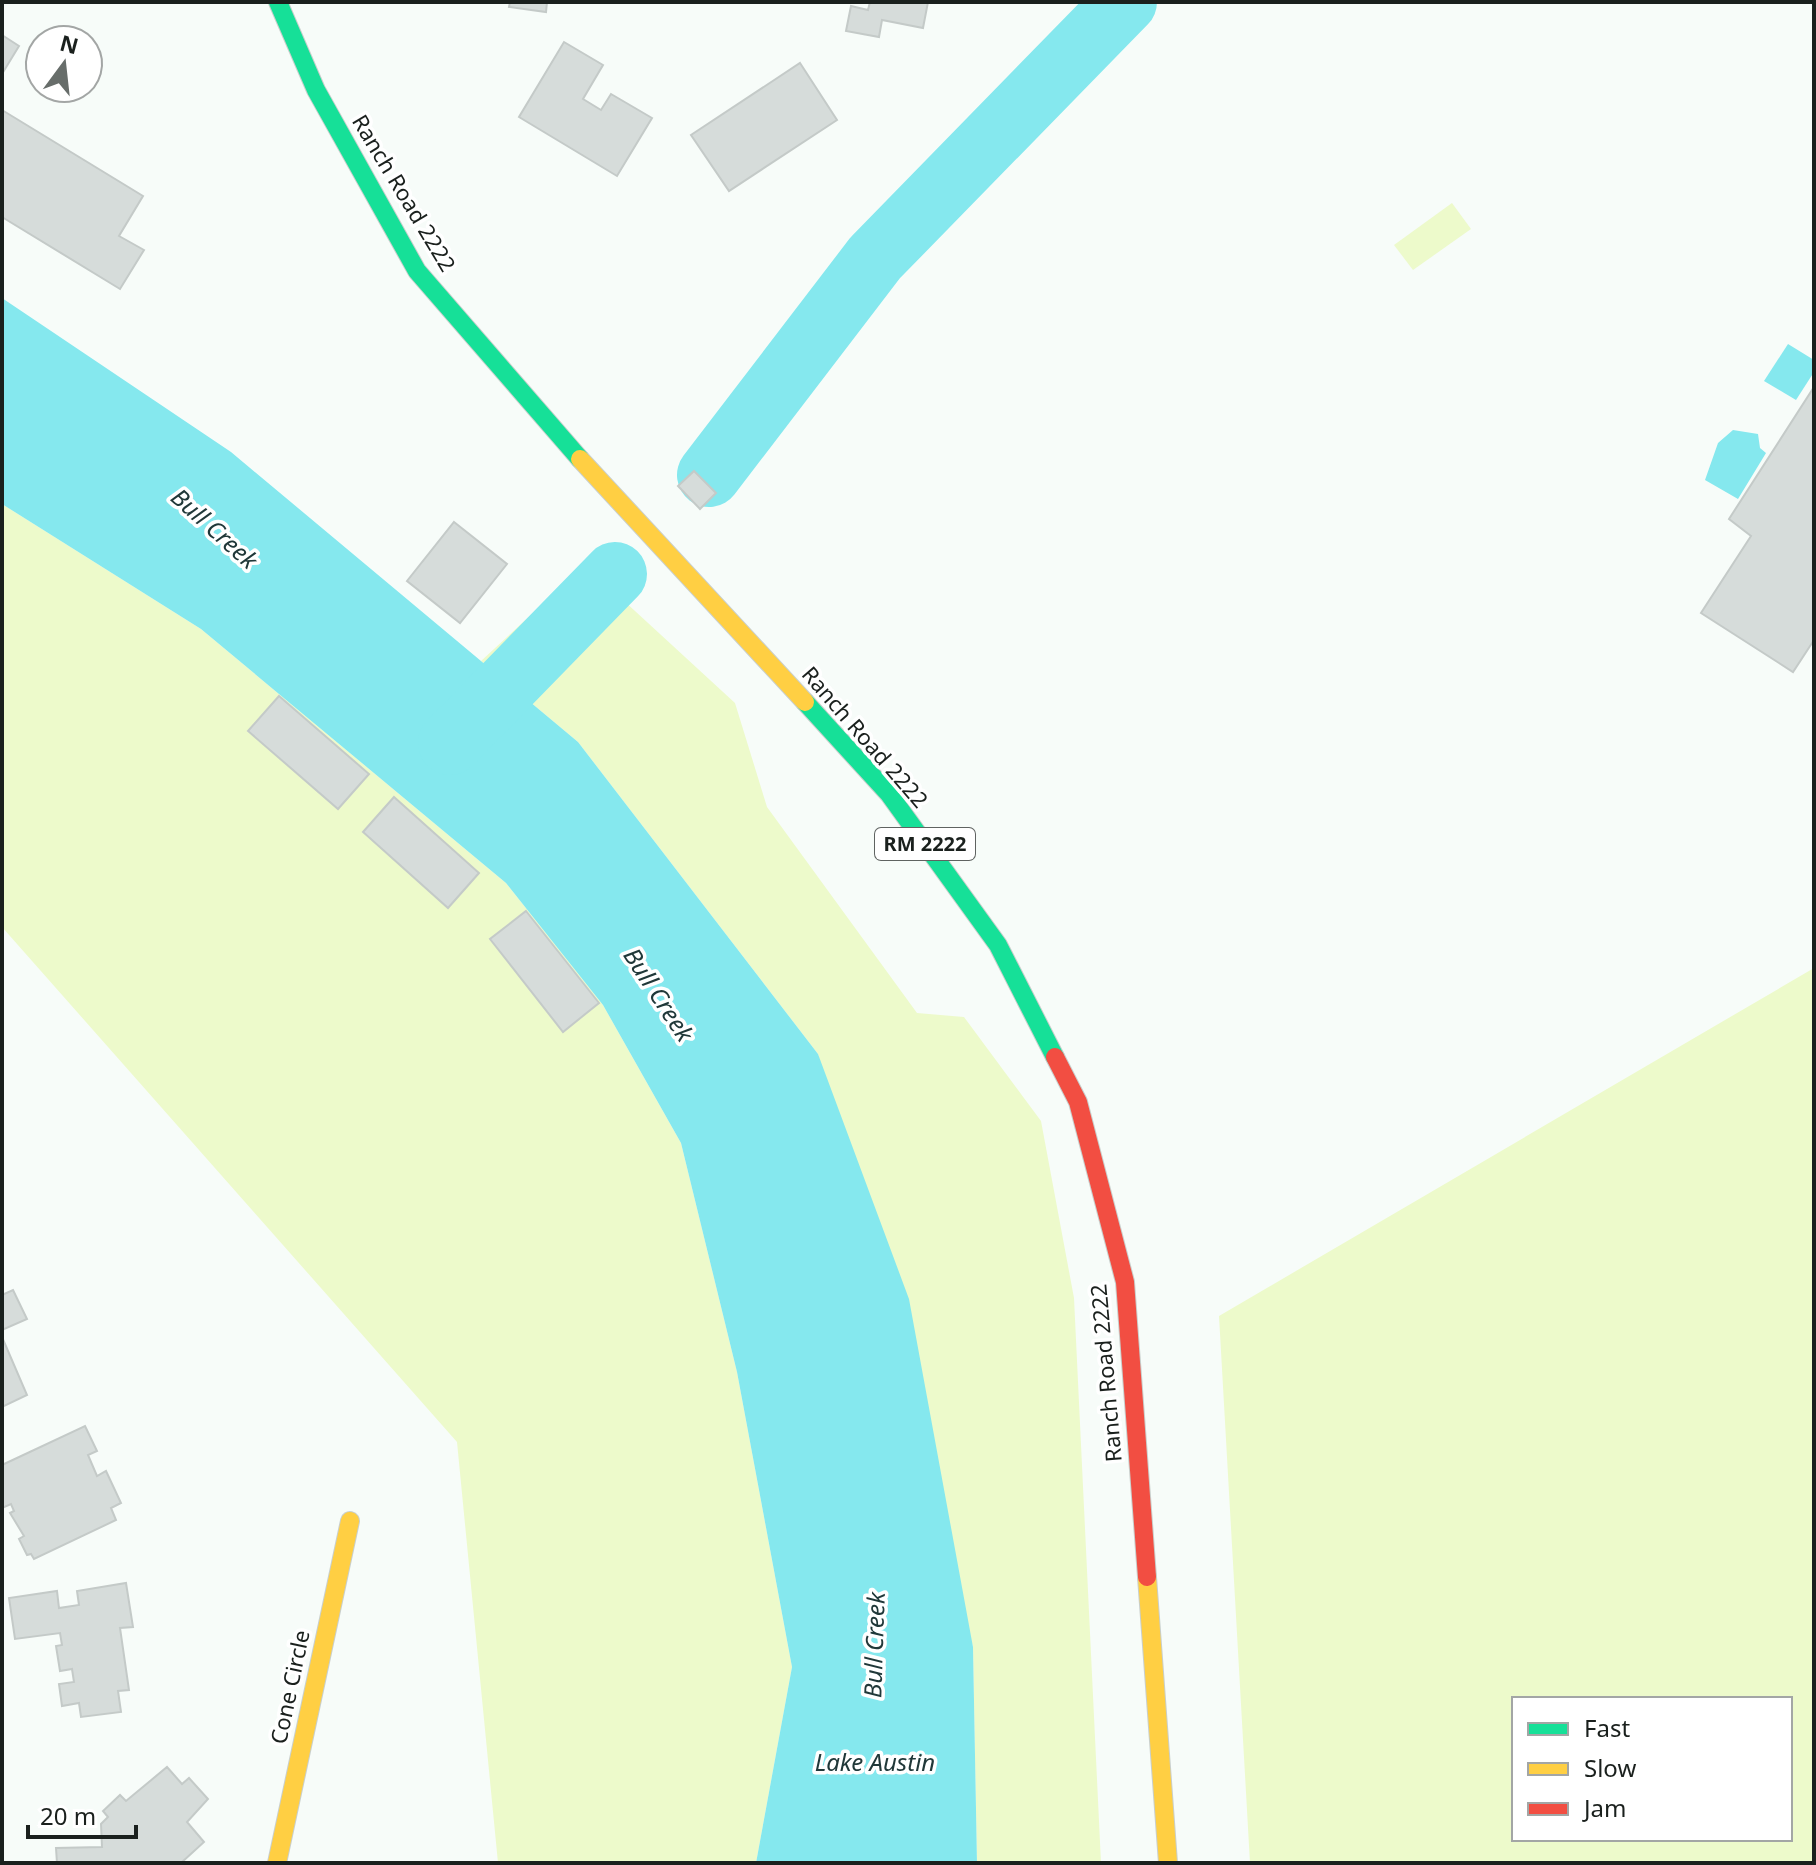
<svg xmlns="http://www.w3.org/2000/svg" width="1816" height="1865" viewBox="0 0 1816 1865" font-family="'Noto Sans',sans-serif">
  <rect width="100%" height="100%" fill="#f7fcf9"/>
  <g fill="#edfacb" fill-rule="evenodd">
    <path d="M1452,203L1471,229L1413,270L1394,245Z"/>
    <path d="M2,504L201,629L506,883L603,1005L681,1143L737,1372L792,1667L756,1863H498L457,1442L2,927Z"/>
    <path d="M585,565L735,703L767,807L917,1013L964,1017L1041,1121L1074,1298L1101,1863H977L973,1647L818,1054L578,742L481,661Z"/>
    <path d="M1814,968V1863H1250L1219,1316ZM1514,1699H1790V1839H1514Z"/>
  </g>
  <g fill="#85e8ee">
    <path d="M2,298L231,452L578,742L818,1054L909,1299L973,1647L977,1863H756L792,1667L737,1372L681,1143L603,1005L506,883L201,629L2,504Z"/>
    <path d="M1788,344L1814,360V372L1796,400L1764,381Z"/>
    <path d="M1733,430L1758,434L1760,448L1766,453L1738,499L1705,480L1718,443Z"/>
  </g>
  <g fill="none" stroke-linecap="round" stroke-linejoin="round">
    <g stroke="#85e8ee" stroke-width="64">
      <path d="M709,475L875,258L1125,2"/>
      <path d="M450,743L615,574"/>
    </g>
  </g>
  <g fill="#d6dcda" stroke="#c4cac8" stroke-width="2">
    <path d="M510,2H547L546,12L509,7Z"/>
    <path d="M870,2H928L923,28L882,20L879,37L846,31L851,6L868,10Z"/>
    <path d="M2,35L19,46L2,74Z"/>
    <path d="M564,42L603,65L583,99L601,110L611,94L652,118L617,176L519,117Z"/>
    <path d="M800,63L837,120L729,191L691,135Z"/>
    <path d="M2,110L143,196L119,236L144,250L120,289L2,217Z"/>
    <path d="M1814,387V640L1793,672L1701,613L1751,536L1729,519Z"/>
    <path d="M694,471L716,493L700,509L678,486Z"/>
    <path d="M454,522L507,564L460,623L407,581Z"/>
    <path d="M279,696L369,774L338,809L248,731Z"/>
    <path d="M394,797L479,873L448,908L363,832Z"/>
    <path d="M526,911L599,1003L563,1032L490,939Z"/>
    <path d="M13,1290L27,1319L2,1330V1295Z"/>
    <path d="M2,1337L27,1395L2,1407Z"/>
    <path d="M85,1426L97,1451L88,1455L97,1476L106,1471L121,1503L111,1508L116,1520L34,1559L31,1554L27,1555L19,1539L24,1536L10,1513L14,1511L11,1504L2,1508V1465Z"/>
    <path d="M126,1583L133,1627L120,1628L129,1690L118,1691L121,1712L81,1717L79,1703L62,1706L59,1684L74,1682L72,1669L60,1671L56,1646L62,1645L60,1633L15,1639L9,1598L57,1591L59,1608L79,1605L77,1591Z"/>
    <path d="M167,1767L182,1784L189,1778L208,1799L187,1822L204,1842L181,1863H57L56,1848L102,1847L101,1824L108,1817L103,1811L120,1795L126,1801Z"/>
  </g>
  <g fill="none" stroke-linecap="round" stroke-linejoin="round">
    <g stroke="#c9cfcc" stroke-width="20">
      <g id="fast">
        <path d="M278,2L316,90L417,271L580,459"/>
        <path d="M805,702L889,794L998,945L1055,1057"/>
      </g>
    </g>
    <g stroke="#c9cfcc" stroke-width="20">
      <g id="slow">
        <path d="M580,459L805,702"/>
        <path d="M1147,1577L1168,1863"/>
        <path d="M277,1863L350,1521"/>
      </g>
    </g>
    <g stroke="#c9cfcc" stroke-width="20">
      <path id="jam" d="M1055,1057L1078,1102L1125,1282L1147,1577"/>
    </g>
    <use href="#fast" stroke="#16e098" stroke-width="18"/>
    <use href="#slow" stroke="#ffcf43" stroke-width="18"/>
    <use href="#jam" stroke="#f24e42" stroke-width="18"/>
  </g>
  <g text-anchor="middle" stroke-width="7" stroke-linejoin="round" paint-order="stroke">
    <rect fill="#fff" stroke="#5f6361" stroke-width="2" x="875" y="828" width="100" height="32" rx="6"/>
    <g font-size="20" font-weight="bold" fill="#1a201d">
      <text x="925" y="851">RM 2222</text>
    </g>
    <g font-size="22" fill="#1a201d" stroke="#fff">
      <text transform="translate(404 193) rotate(59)" y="8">Ranch Road 2222</text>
      <text transform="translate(865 737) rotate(49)" y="8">Ranch Road 2222</text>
      <text transform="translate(1106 1373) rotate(-95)" y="8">Ranch Road 2222</text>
      <text transform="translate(290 1687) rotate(-78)" y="8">Cone Circle</text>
    </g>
    <g font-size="24" font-style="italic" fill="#203839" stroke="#fff">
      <text transform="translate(214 529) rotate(42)" y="8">Bull Creek</text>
      <text transform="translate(658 995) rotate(57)" y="8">Bull Creek</text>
      <text transform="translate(875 1645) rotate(-88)" y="8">Bull Creek</text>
      <text x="875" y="1771">Lake Austin</text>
    </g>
  </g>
  <rect width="1816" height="1865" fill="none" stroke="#1a201d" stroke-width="8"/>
  <rect x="1512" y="1697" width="280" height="144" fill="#ffffff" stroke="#a3a6a5" stroke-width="2"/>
  <rect x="1528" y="1723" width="40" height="12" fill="#16e098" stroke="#a3a6a5" stroke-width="2"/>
  <text x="1584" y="1737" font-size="24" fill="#1a201d">Fast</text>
  <rect x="1528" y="1763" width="40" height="12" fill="#ffcf43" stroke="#a3a6a5" stroke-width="2"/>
  <text x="1584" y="1777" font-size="24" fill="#1a201d">Slow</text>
  <rect x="1528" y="1803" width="40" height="12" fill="#f24e42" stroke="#a3a6a5" stroke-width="2"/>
  <text x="1584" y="1817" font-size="24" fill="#1a201d">Jam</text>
  <g transform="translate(64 64) rotate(15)"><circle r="38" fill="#ffffff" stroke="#a3a6a5" stroke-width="2"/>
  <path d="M0-6L14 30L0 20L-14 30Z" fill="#676d6a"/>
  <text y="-12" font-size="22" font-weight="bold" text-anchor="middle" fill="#1a201d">N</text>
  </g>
  <path d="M28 1825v12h108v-12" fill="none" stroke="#1a201d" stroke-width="4"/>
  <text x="40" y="1825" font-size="24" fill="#1a201d" stroke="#ffffff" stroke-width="6" paint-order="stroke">20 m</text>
</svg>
